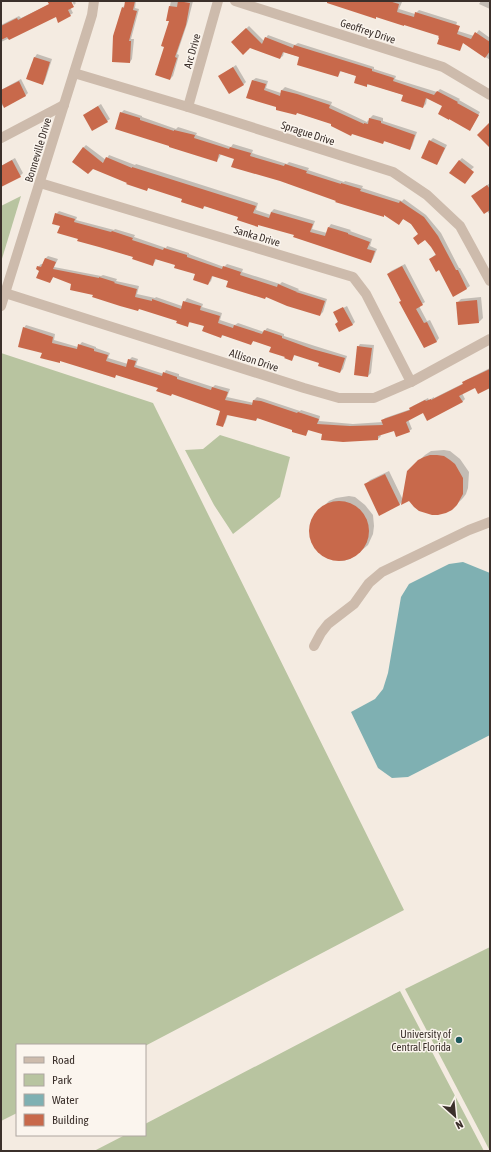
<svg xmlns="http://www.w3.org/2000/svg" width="491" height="1152" viewBox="0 0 491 1152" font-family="'Asap Condensed',sans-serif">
  <rect width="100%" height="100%" fill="#f4ebe1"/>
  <g fill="#b8c4a0">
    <path d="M21,196L1,262V206Z"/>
    <path d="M1,353L153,403L404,910L145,1046V1045H17V1113L1,1121Z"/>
    <path d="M220,435L290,457L280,497L233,534L214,505L185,450L203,449Z"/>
    <path d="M490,947V1151L405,989Z"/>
    <path d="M400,991L484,1151H94L125,1135H145V1124Z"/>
  </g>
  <path fill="#7fb0b2" d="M463,562L490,573V735L408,777L392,778L378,768L351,712L375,699L383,689L388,673L401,597L409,584L449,564Z"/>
  <g fill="#0003">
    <path d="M50,1H69L70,7L73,13L70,15L56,16L1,42V25L19,16L21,18L50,4Z"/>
    <path d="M72,1H74L76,3L74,5Z"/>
    <path d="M126,1H136L135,8L139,9L131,39H134L132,59L130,62L122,8L125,5Z"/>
    <path d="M171,1H193L188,21L177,54L179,55L173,76L170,79L165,46L170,21L167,20Z"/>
    <path d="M328,1H400L402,2L399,9L415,14L419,10L457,22L455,30L474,36L479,30L490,38V60L453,35H440L377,16L375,18Z"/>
    <path d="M481,1H490V9L479,4Z"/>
    <path d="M249,26L264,41L268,35L295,45L298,43L374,67V69L396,76L395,79L437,92L440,89L460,99L459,100L480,112L472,127L443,106L427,98L426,104L423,107L404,95L369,84L366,86L357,76L341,71L338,76L300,57L284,52L283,56L280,58L250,47L232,42Z"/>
    <path d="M37,54L52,59L45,81L42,84L28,79L35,57Z"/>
    <path d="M236,65L246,82L243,85L220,76Z"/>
    <path d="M256,78L268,81L266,88L281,93L282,90L285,87L300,92L332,102L331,105L367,122L368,120L369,121L370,118L373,115L383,118V121L417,132L412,146L410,149L385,141L383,143L333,124L248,97L253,80Z"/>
    <path d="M21,79L28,93L26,95L4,106V105L1,106V90Z"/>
    <path d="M101,104L110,119L107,121L87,113Z"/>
    <path d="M124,110L142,116V117L176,129L178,127L197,133L196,135L231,147L233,144L253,150L252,153L287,164L289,162L309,168L308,170L344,182L345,181L363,186L362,188L402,201L404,199L426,215L441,233L459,268H460L470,286L467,288L453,295L440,269L430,259L436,254L432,246L411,224L404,218L399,224L385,214L383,216L235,158L221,154L219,158L217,160L121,113Z"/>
    <path d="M433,138L447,145L439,161L437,164L430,141Z"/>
    <path d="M86,145L106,160L109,155L135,165L136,164L258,203L256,210L271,215V212L274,209L315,221L312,229L327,233L329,227L331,224L351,230L350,231L372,239L370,246L377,249L373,259L370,262L295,234L259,224L258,225L239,216L205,206L203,208L184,199L149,187L147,190L128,182L83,148Z"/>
    <path d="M15,158L23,173L20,176L1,181V166Z"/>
    <path d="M462,158L474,167L460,180L459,161Z"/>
    <path d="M490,183V215L475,194Z"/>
    <path d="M59,211L77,217L76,220L114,230L115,229L135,235L134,237L166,248L167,246L189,253V254L224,267L227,264L243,269L242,272L280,284L282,282L299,289L298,290L327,299L323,312L320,315L213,275L211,281L208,284L196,274L176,264L156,259L155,262L152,265L134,257L79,239L61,225L56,214Z"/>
    <path d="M48,256L58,259L54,267L101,276L103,275L117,279L116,281L139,286L137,294L155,298L156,297L182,306L187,298L203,304L202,307L222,313L220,320L235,325L238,323L264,332L267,328L284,334V336L315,346L347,356L343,369L340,372L320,362L295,354L292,360L286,357L272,346L254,340L251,344L223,335L221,337L205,326L191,321L187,326L178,320L94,294L72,283L54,276L50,282L38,267L41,264H43L46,258Z"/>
    <path d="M405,264L425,302L419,306L427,321L430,320L439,338L437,341L425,347L388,274L391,271Z"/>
    <path d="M481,297L483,318L479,322L457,303L461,299Z"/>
    <path d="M347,306L355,322L352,325L336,324L338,321L336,312Z"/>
    <path d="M26,325L55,334L54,340L78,347L82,342L96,347V348L110,353L108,358L128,364L129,360L132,357L138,359L136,365L164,374L166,370L179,374V376L213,387L215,385L230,389L227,397L254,403V400L257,397L264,399L300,411L301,410L320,416L319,421L353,424L383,422V420L385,418L411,409L413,406L428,398L429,400L434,397V398L464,383V382L466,380L490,368V386H476L462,393L465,399L462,402L424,411L408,419L412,429L409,431L395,429L380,434L381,436L378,439L323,434L309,429L306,435L293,429L258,418L256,420L228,414L225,423L222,426V410L159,387L117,374L115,376L61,360L59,362L43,352L24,328Z"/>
    <path d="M360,344L374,345L371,373L368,376L358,347Z"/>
    <path d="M444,450L450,451L460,459L469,472L468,488L466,494L463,498L452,509L410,499L403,501L399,505L366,484L370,480L389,471L403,500L408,471L425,455L431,451Z"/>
    <path d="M349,496L355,497L365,505L373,515L374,526L373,534L368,545L356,555L350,559L342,561L336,560L325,557L319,552L315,546L312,539L310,531L313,517L329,501L336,498Z"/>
  </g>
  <g fill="#c8694b">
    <path d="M47,1H71L74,7L68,10L71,16L58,23L56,17L9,40L7,37L1,40V26L17,18L18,20L49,4Z"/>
    <path d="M125,1H135L133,10L137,11L129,41H131L130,63L112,62L113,36L122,7L124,8Z"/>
    <path d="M178,1L190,3L186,25L175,57L177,58L170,80L155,75L164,47L161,46L169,21H166L169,6L177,7Z"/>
    <path d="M327,1H389L399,4L397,12L414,17L415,12L460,26L457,34L471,39L475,32L490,42V51L485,58L463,43L460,51L437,44L439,38L438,37L439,36L404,25V26L376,17V19L327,3Z"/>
    <path d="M246,28L262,44L265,37L293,48L294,45L372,69V71L394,78L393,81L434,95L437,91L458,102L457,103L479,115L470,131L449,119V120L438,114L442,106L426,98L423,108L401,101L403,95L367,84V87L354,83L356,76L340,71L338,77L297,65L299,57L283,52L280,59L250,48L243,55L231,42Z"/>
    <path d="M34,57L50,62L43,85L26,79Z"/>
    <path d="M233,67L244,85L229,94L218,76Z"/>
    <path d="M252,80L266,84L264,90L280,96L281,90L297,94L330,105L329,108L364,124V123L368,124L369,118L381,121V123L415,135L410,150L384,141L383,144L352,134L351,136L331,126V124L297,113L296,115L276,110V107L246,98Z"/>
    <path d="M19,81L26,96L4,108L1,101V90Z"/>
    <path d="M98,106L108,122L92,131L83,115Z"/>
    <path d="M120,112L140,118V120L174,131V130L195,135L194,138L229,149L230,147L251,153L250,156L284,166L285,164L307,171L306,173L341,184V183L361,189L360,191L399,203L400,201L424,217L438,236L456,270H458L467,289L453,297L439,270L436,272L429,259L436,255L431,247L425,240L418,245L413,238L418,234L411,224L403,219L399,225L384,215V217L335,202L336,201L280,181L231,167L234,159L219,154L217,162L169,147V146L115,129Z"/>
    <path d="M490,122V148L477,135Z"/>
    <path d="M429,140L445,148L437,165L421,158Z"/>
    <path d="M83,147L103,163L106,157L132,168V167L256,206L253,213L269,218L271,212L313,224L310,232L325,236L328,227L348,233V234L370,242L367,249L375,251L371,263L293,237L294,235L258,225V227L237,220L238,217L204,206L203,209L181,202L182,199L148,188L147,191L126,184L127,183L93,169L88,174L72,162Z"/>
    <path d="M12,160L21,177L1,187V166Z"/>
    <path d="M459,160L474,172L465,184L449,173Z"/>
    <path d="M487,185L490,189V210L484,214L471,196Z"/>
    <path d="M55,213L75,219L74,222L111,232L112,231L133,238L132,240L163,250L164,248L187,255V257L222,269L223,266L241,272L240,275L277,287L278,284L297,292H296L325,301L320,316L287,306L266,297L265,299L226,287L228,281L212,276L208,285L193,280L195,274L174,268L175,265L155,259L153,266L132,259L133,257L99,247L77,241L78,239L57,233L60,226L52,224Z"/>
    <path d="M45,258L56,262L53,269L99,278V277L115,282L114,283L137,289L135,297L152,301V299L181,309L183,301L201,306L200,310L220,316L218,323L233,328L234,325L262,334L264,330L282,336V338L312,349L345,358L340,373L318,366L319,363L294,355L292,361L284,358L285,357L269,352L271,347L253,341L251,345L222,335L221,338L202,331L204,326L189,322L188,327L176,323L177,321L139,309L138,311L120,306L92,297L93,295L70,290L71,284L53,277L50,283L36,278L39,271L36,269L37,266L41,267Z"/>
    <path d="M402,266L423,305L416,309L424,323L427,322L437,342L424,348L399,302L401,301L387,274Z"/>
    <path d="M477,300L479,323L458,325L456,302Z"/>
    <path d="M343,307L353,325L339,332L335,324L338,322L333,312Z"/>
    <path d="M23,327L53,337L52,343L77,349L78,344L94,349V351L108,355L106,361L126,367L128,359L136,361L134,367L162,376L163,372L177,377V379L211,390L212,387L228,392L225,400L252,405L253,400L261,401L297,413L298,412L319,419L317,424L350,426L383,425L381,420L410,410L409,408L425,400L426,401L431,399V400L463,384L462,382L490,369V388L478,394L475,388L459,396L463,402L427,421L423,413L406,422L410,432L396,437L394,431L378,436V440L343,442L321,440L322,434L308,430L306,436L292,432V430L257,418L256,421L227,415L223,427L216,425L220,411L172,394L171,396L156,391L158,388L116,375L115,378L60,361V363L40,358L42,353L18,347Z"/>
    <path d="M357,346L372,348L368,377L354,375Z"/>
    <path d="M430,455H437L444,456L450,460L455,464L463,478V494L457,505L452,510L446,513L438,515H432L419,511L414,507L409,501L401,505L407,471L418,460L424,457Z"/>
    <path d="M385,474L400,505L379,516L364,484Z"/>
    <circle cx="339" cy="531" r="30"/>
  </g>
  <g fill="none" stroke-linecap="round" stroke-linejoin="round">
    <g stroke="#cdbbac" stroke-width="10">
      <path d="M235,1L443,67L490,95"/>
      <path d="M74,73L188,107L393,172L427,195L460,226L490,281"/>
      <path d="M188,107L218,1"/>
      <path d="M1,138L64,105"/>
      <path d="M40,183L353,277L366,294L411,382"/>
      <path d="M5,293L304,388L339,398H374L411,382L490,339"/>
      <path d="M1,306L92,15L94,1"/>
      <path d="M314,646L321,633L328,624L354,604L369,583L382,572L469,530L490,522"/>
    </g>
  </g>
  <circle fill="#1f5a5e" stroke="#fbf5ee" stroke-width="1.5" cx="459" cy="1040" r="4"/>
  <g text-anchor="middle" stroke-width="3" stroke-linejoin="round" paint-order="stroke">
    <g font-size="11" fill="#3b302b" stroke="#fbf5ee">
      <text transform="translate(368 31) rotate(18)" y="4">Geoffrey Drive</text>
      <text transform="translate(192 51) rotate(-74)" y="4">Arc Drive</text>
      <text transform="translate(308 133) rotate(18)" y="4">Sprague Drive</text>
      <text transform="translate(38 150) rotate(-73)" y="4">Bonneville Drive</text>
      <text transform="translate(257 236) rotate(17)" y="4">Sanka Drive</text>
      <text transform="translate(254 360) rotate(18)" y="4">Allison Drive</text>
    </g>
    <g font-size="11" fill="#3b302b" stroke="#fbf5ee" text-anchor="end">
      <text x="451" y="1038">University of<tspan x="451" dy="13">Central Florida</tspan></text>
    </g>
  </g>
  <rect width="491" height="1152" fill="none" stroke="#3b302b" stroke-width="4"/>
  <rect x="16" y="1044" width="130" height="92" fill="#fbf5ee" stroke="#aea6a0"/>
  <rect x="24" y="1057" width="20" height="6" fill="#cdbbac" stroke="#aea6a0"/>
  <text x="52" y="1064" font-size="12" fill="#3b302b">Road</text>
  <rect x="24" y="1074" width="20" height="12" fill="#b8c4a0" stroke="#aea6a0"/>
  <text x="52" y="1084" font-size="12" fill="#3b302b">Park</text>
  <rect x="24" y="1094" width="20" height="12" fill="#7fb0b2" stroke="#aea6a0"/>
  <text x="52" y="1104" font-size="12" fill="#3b302b">Water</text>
  <rect x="24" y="1114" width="20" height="12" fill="#c8694b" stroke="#aea6a0"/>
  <text x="52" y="1124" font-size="12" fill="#3b302b">Building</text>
  <g transform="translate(455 1116) rotate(153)" stroke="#fbf5ee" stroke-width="3" paint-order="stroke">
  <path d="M0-3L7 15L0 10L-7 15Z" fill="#3b302b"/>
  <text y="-6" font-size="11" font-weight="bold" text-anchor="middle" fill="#3b302b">N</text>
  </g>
</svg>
